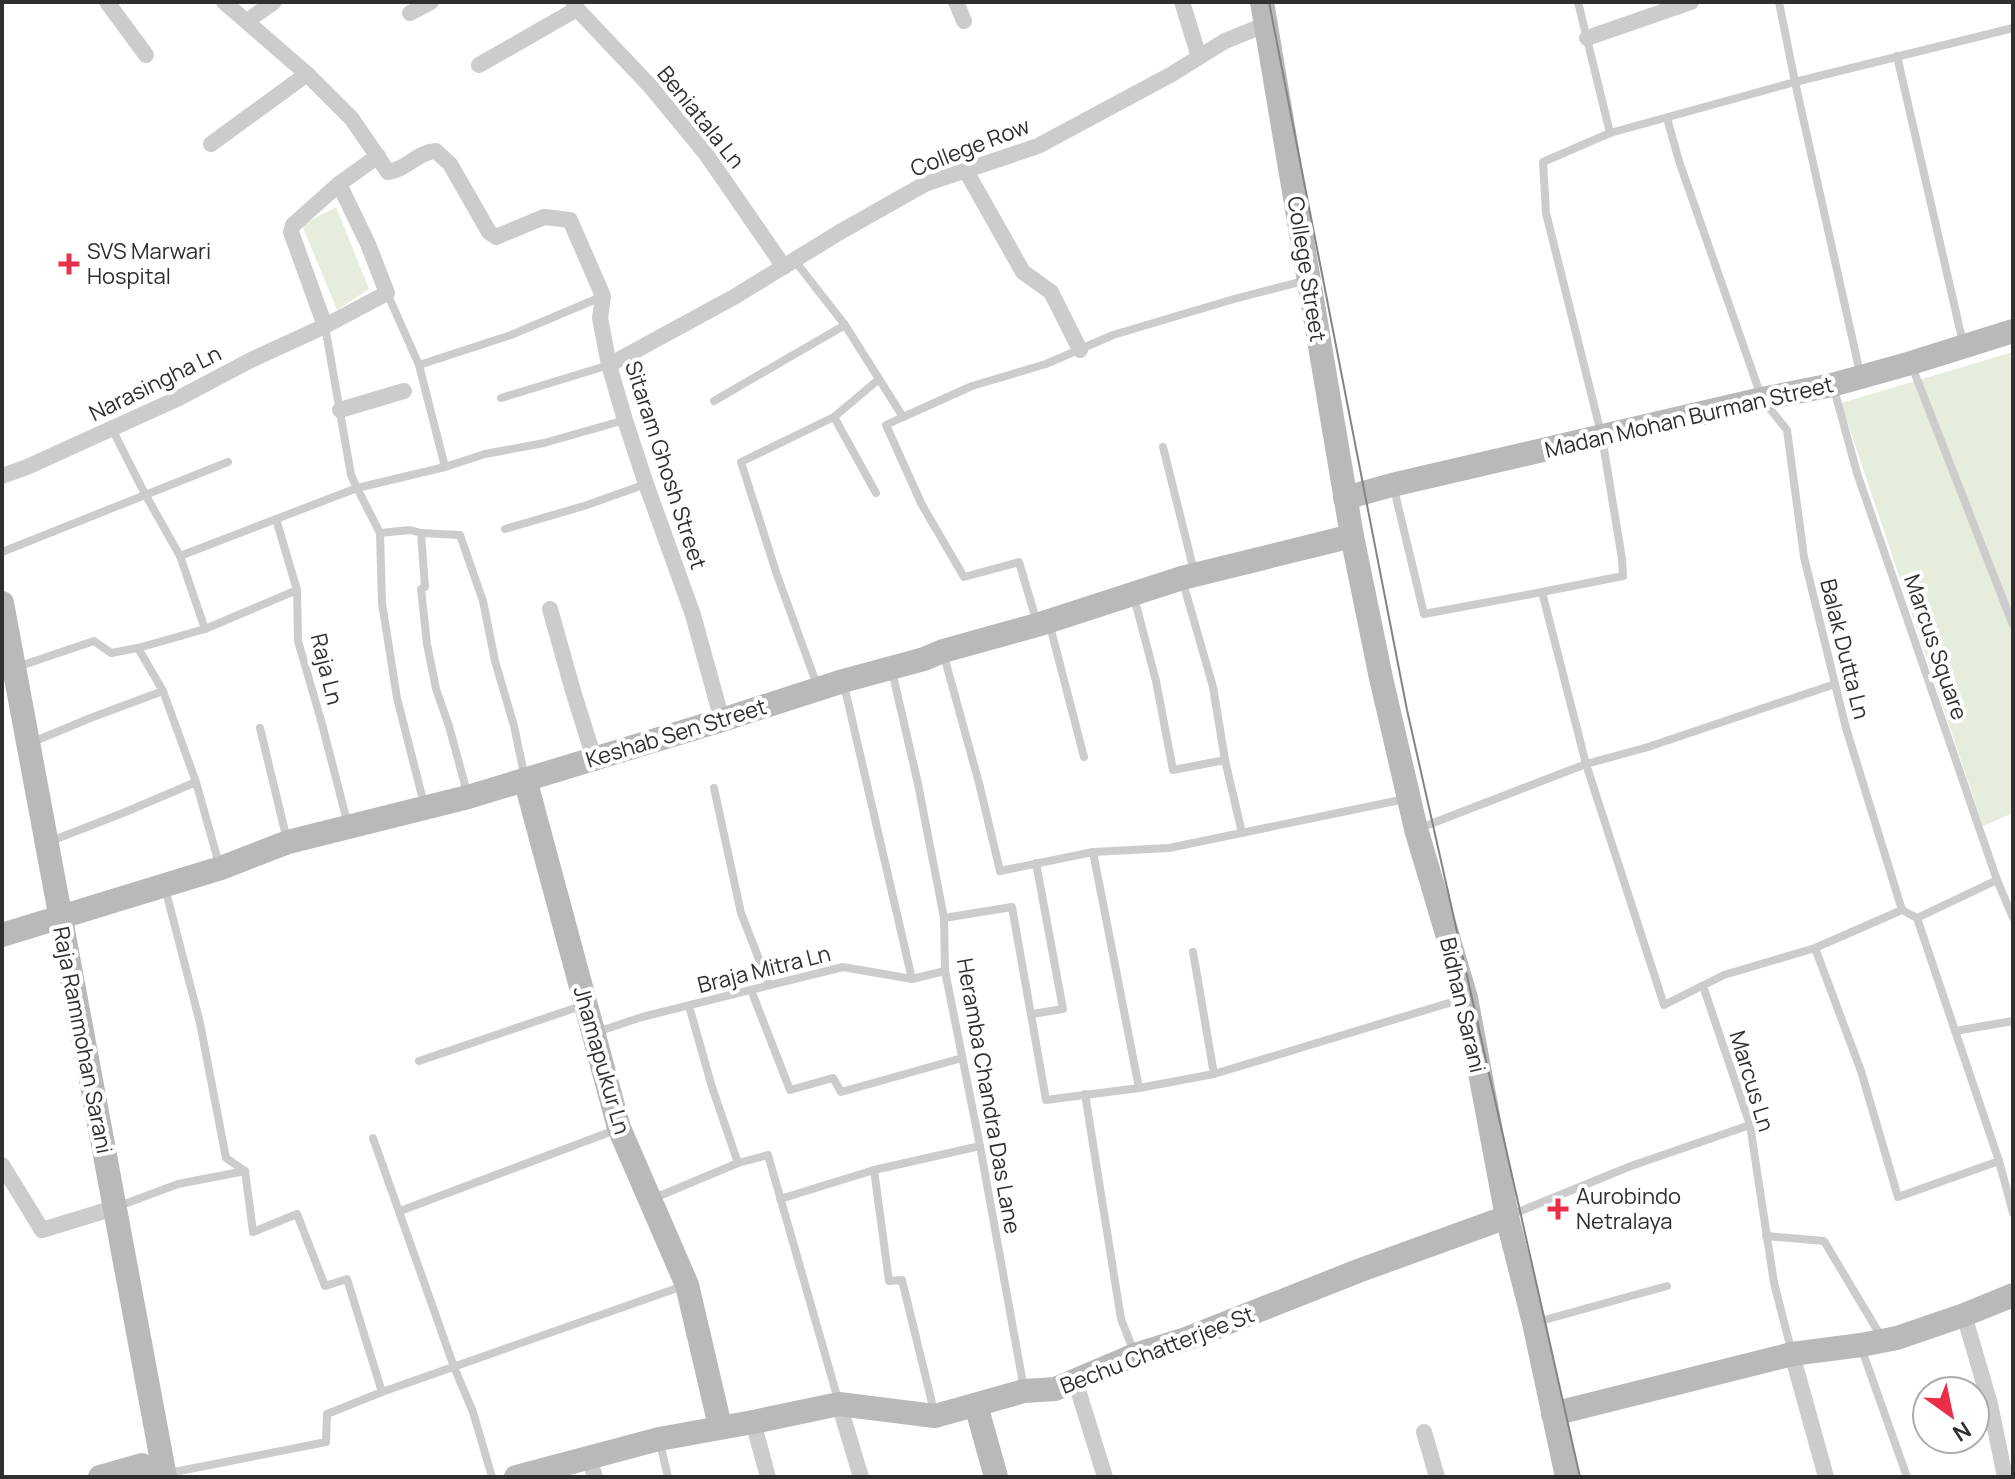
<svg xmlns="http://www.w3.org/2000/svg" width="2015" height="1479" viewBox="0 0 2015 1479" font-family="Manrope,sans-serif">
  <rect width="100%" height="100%" fill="#fff"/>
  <g fill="#e6eddd">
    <path d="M336,207L369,289L337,310L302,225Z"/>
    <path d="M2013,352V813L1983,826L1841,403Z"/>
  </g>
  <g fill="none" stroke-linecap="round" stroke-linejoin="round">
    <g stroke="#ccc" stroke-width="8">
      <path d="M1578,2L1610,133"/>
      <path d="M1779,2L1795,82L1860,373"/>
      <path d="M1897,56L1963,343"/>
      <path d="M1667,118L1679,161L1762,399L1787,430L1804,557L1835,684L1846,728L1902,910"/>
      <path d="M795,261L845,325L903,417L972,386L1046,364L1113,335L1234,299L1304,281"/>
      <path d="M387,293L419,365L445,467"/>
      <path d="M1911,364L2013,625"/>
      <path d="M419,365L511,335L601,297"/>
      <path d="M1834,389L1857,473L1997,880L2013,918"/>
      <path d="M501,398L609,365"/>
      <path d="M714,401L845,325"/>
      <path d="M834,417L876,493"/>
      <path d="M903,417L886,425L922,505L964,577L1019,562L1037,623"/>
      <path d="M112,429L145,494L180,556L205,629L297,590"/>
      <path d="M1163,447L1194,571"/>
      <path d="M1394,489L1424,614L1542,592L1586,764L1664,1005L1724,975L1815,948L1902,910L1917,918L1997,880"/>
      <path d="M276,519L297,590L298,641L322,724L348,825"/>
      <path d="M505,529L584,506L646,484"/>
      <path d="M380,533L410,530L421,533L425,587L421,589L427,644L436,689L449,726L468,796"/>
      <path d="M421,533L460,535L483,601L495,661L514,726L525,778"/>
      <path d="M2,552L228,462"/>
      <path d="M180,556L357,488L351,475L325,326"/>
      <path d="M1182,579L1213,687L1225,760L1242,833"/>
      <path d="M1542,592L1623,576L1622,559L1602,437L1546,213L1543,162L1610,133L1795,82L2013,28"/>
      <path d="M1134,597L1156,681L1173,770L1225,760"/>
      <path d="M1050,626L1084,757"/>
      <path d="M138,648L163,691L196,782"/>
      <path d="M944,656L979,783L1000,871L1093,852L1169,848L1405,799"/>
      <path d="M17,667L94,641L111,653L138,648L205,629"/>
      <path d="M892,671L918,784L944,918L945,971L980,1146L1024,1389"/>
      <path d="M844,685L912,979"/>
      <path d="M818,688L777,575L741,462L834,417L878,380"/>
      <path d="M260,728L287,840"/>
      <path d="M30,743L93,717L163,691"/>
      <path d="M714,788L741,913L769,985"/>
      <path d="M424,804L397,698L382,603L380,533L357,488L445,467L485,454L544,443L625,420"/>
      <path d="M1420,828L1586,764L1648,747L1835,684"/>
      <path d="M51,841L123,813L196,782L219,864"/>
      <path d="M1093,852L1139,1088"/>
      <path d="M165,888L200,1023L226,1158L245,1171"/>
      <path d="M944,918L1012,907L1046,1100L1139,1088L1214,1074L1462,999"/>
      <path d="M1917,918L1999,1161L2013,1213"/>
      <path d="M1815,948L1861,1071L1898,1197L1999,1161"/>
      <path d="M1193,952L1214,1074"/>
      <path d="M1703,986L1750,1125L1774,1283L1792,1353"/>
      <path d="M751,990L790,1090L833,1078L841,1092L962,1058"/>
      <path d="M689,1006L712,1087L738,1163"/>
      <path d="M1032,1014L1063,1009L1036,863"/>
      <path d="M1955,1031L2013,1021"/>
      <path d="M597,1032L642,1017L843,967L912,979L945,971"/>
      <path d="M419,1061L581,1006"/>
      <path d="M1085,1094L1121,1319L1134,1352"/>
      <path d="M373,1138L454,1367L473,1412L492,1477"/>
      <path d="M874,1170L889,1281L902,1280L934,1411"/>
      <path d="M652,1199L738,1163L768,1155L839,1403"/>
      <path d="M780,1199L874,1170L980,1146"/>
      <path d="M119,1206L178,1184L245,1171L253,1232L297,1214L325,1286L347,1279L382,1392"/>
      <path d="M400,1211L618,1129"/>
      <path d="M1511,1215L1631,1166L1750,1125"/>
      <path d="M1766,1236L1824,1241L1882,1338"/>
      <path d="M1537,1322L1667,1286"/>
      <path d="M1862,1350L1907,1477"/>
      <path d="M660,1443L668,1477"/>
      <path d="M169,1473L326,1442L327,1414L382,1392L683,1286"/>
    </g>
    <g stroke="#ccc" stroke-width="16">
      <path d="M107,2L146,55"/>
      <path d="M224,2L307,74L352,119L388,172C408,169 417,152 436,151L450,164L489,232L496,237L544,217L570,220L603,296L600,318L609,365L625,420L646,484L693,615L722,720"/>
      <path d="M573,2L577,9L650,86L706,154L784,267"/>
      <path d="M956,2L964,21"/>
      <path d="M1182,2L1199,57"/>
      <path d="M410,13L431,2"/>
      <path d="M247,21L274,2"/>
      <path d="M1587,38L1691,2"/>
      <path d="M479,65L577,9"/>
      <path d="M211,144L307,74"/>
      <path d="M966,171L1023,272L1051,292L1080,350"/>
      <path d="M325,326L291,232L293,225L339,184L378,156"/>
      <path d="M609,365L734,297L840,232L925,184L1038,146L1172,74L1225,41L1267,24"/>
      <path d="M340,410L404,391"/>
      <path d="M2,476L27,467L179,398L251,360L325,326L387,293L368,244L339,184"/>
      <path d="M550,609L573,691L594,758"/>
      <path d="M2,1165L42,1230L114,1208"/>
      <path d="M1964,1315L1990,1404L2005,1477"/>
      <path d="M1792,1354L1826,1477"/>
      <path d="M1075,1380L1105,1477"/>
      <path d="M839,1404L861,1477"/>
      <path d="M753,1422L768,1477"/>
      <path d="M1424,1432L1437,1477"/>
      <path d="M589,1457L595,1477"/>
    </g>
    <g stroke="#b9b9b9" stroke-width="24">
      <path d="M1262,2L1352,536L1381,678L1416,829L1466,998L1507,1217L1534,1323L1567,1477"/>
      <path d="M1345,498L1392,485L1762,399L1832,385L1911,363L2013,331"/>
      <path d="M2,603L165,1477"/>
      <path d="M525,779L619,1128L687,1285L720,1426"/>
      <path d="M2,935L221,868L288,842L468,797L722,720L843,681L924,659L943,651L1037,625L1182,578L1352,536"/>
      <path d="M976,1405L996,1477"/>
      <path d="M1553,1414L1792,1354L1861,1345L1897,1338L1964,1315L2013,1295"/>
      <path d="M100,1477L142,1465L164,1474"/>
      <path d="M516,1477L659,1439L753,1422L839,1404L935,1416L1024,1391L1055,1389L1135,1355L1186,1339L1358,1271L1507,1217"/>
    </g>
    <path stroke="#848484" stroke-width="2" d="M1269,2L1407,710L1580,1477"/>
  </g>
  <g fill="#e92f47" stroke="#fff" stroke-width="3">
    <path d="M65 252h8v8h8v8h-8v8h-8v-8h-8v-8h8z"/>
    <path d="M1554 1197h8v8h8v8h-8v8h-8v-8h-8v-8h8z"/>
  </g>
  <g text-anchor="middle" stroke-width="8" stroke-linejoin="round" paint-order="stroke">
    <g font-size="22" fill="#2f2f2f" stroke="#fff">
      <text transform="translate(701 117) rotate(51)" y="8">Beniatala Ln</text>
      <text transform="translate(970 147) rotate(-21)" y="8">College Row</text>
      <text transform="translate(1307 269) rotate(81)" y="8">College Street</text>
      <text transform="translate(155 383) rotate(-26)" y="8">Narasingha Ln</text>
      <text transform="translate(1689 417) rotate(-13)" y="8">Madan Mohan Burman Street</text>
      <text transform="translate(666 465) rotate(72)" y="8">Sitaram Ghosh Street</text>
      <text transform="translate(1936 647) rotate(71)" y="8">Marcus Square</text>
      <text transform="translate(1845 649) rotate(76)" y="8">Balak Dutta Ln</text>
      <text transform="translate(327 669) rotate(76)" y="8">Raja Ln</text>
      <text transform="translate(676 733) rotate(-17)" y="8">Keshab Sen Street</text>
      <text transform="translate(764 969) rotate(-14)" y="8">Braja Mitra Ln</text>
      <text transform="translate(1463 1005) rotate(77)" y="8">Bidhan Sarani</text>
      <text transform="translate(83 1040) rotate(79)" y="8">Raja Rammohan Sarani</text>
      <text transform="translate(602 1060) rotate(74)" y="8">Jhamapukur Ln</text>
      <text transform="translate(1752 1081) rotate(73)" y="8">Marcus Ln</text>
      <text transform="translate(989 1096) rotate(80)" y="8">Heramba Chandra Das Lane</text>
      <text transform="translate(1157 1350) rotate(-21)" y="8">Bechu Chatterjee St</text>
    </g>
    <g font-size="22" fill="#2f2f2f" stroke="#fff" text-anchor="start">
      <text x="87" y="259">SVS Marwari<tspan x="87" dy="25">Hospital</tspan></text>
      <text x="1576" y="1204">Aurobindo<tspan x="1576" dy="25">Netralaya</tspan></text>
    </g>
  </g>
  <rect width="2015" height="1479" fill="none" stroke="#2f2f2f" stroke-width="8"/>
  <g transform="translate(1951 1415) rotate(147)"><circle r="38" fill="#ffffff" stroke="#acacac" stroke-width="2"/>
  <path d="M0-6L14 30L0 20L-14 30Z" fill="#e92f47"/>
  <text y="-12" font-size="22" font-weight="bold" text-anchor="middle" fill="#2f2f2f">N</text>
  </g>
</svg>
